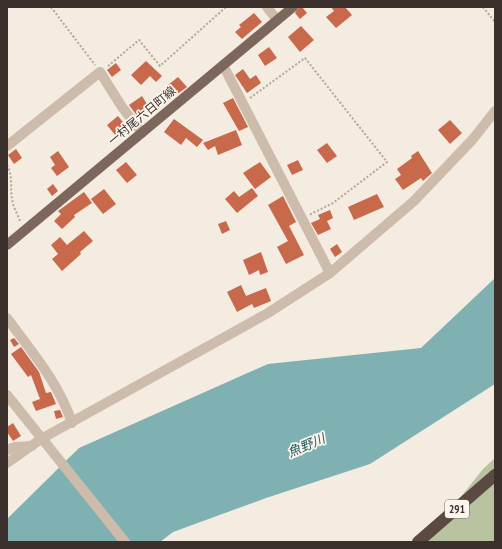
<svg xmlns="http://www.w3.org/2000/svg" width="502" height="549" viewBox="0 0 502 549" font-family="'PT Sans Narrow','Noto Sans JP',sans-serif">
  <rect width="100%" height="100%" fill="#f4ebe1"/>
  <path fill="#b8c4a0" d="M495,458V542H425L483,469Z"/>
  <path fill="#7fb0b2" d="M495,278V384L370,464L266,498L173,532L160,542H7V519L79,448L268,364L421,348Z"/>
  <g fill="#c8694b">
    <path d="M299,7H302L307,13L300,19L295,13Z"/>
    <path d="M331,7H345L352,15L336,28L326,17L334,11Z"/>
    <path d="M254,13L262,22L242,39L235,32L241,27L239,25Z"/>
    <path d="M301,26L314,40L300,52L288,37Z"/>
    <path d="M269,47L277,58L265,66L258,55Z"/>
    <path d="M146,61L162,76L156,82L150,76L141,85L131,75Z"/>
    <path d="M116,63L121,70L112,77L107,70Z"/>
    <path d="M243,69L250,79L256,75L261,83L247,93L235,75Z"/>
    <path d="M178,77L187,87L176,95L168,85Z"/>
    <path d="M142,96L150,109L138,117L129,105Z"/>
    <path d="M233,98L248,127L239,131L223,103Z"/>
    <path d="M118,116L127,127L116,136L107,125Z"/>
    <path d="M174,119L203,140L197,147L186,138L181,145L164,132Z"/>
    <path d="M450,120L462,133L450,144L438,130Z"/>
    <path d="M236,130L242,145L218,155L215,146L208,150L203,143Z"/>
    <path d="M327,143L337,156L327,163L317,150Z"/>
    <path d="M16,149L22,158L14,164L8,155Z"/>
    <path d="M58,151L69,167L57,176L51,168L55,165L50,157Z"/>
    <path d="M418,151L432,173L423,181L421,178L403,190L395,179L401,175L397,169L412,158L411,156Z"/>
    <path d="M298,160L303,170L292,175L287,165Z"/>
    <path d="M126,162L137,175L127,183L116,170Z"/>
    <path d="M260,162L271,177L255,189L243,173Z"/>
    <path d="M53,184L58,191L52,196L47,189Z"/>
    <path d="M252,188L258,196L237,213L225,199L234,191L239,197Z"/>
    <path d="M104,189L116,204L103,214L91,199Z"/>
    <path d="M84,192L92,203L74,215L75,217L62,229L54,221L61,214L58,211Z"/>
    <path d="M377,194L384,207L354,220L348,207Z"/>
    <path d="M283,196L296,222L289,226L304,255L286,264L277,247L288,241L268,205Z"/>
    <path d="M330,210L333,218L327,221L331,229L318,235L311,223L320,219L318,215Z"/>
    <path d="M226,221L230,230L222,234L218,224Z"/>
    <path d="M84,231L93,241L80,252L81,254L62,271L52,259L58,254L51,245L60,237L67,245Z"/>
    <path d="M337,244L342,252L335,257L330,249Z"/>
    <path d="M261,252L268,272L260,275L259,270L249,275L243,260Z"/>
    <path d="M241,285L246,296L266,288L271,301L254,308L252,304L237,312L227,292Z"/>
    <path d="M14,338L19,344L14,347L10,340Z"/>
    <path d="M21,347L39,372L46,393L51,392L56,404L36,411L32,402L40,399L31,375L28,377L11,354Z"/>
    <path d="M60,410L63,417L56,419L54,411Z"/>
    <path d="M13,423L21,436L13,441L7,432V427Z"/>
  </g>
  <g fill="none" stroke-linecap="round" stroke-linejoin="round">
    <g stroke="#b9a596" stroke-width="2" stroke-dasharray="2 2" stroke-linecap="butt">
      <path d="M51,7L95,65"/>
      <path d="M483,7L495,22"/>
      <path d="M108,66L139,40L160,66L226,7"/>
      <path d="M250,98L305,58L387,162L333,203L309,215"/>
      <path d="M7,165C14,178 9,190 13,203C14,209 18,215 20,221"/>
    </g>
    <g stroke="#cdbbac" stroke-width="10">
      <path d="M267,7L277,20"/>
      <path d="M223,65L330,273"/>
      <path d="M7,146L100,72L122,107L142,133"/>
      <path d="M7,318C32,352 59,383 72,423"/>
      <path d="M7,395L125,542"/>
      <path d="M7,450L15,447L32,446"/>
      <path d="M7,463L41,439L268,313L330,273L414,201L473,139L495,111"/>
    </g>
    <path stroke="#7d675c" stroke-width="10" d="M7,245L293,7"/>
    <path stroke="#5c4a42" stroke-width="12" d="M418,542L495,475"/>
  </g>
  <g text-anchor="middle" stroke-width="3.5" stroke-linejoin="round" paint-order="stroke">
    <rect fill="#fbf5ee" stroke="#756b66" stroke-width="1" x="445" y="500" width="24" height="18" rx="3"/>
    <g font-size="11" font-weight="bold" fill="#3b302b">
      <text x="457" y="513">291</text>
    </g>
    <g font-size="12" fill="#3b302b" stroke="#fbf5ee">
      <text transform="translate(142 116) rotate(-40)" y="4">一村尾六日町線</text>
    </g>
    <g font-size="13" font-style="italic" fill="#1f5a5e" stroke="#fbf5ee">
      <text transform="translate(306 445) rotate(-23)" y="5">魚野川</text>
    </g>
  </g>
  <rect width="502" height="549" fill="none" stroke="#3b302b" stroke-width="16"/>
</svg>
